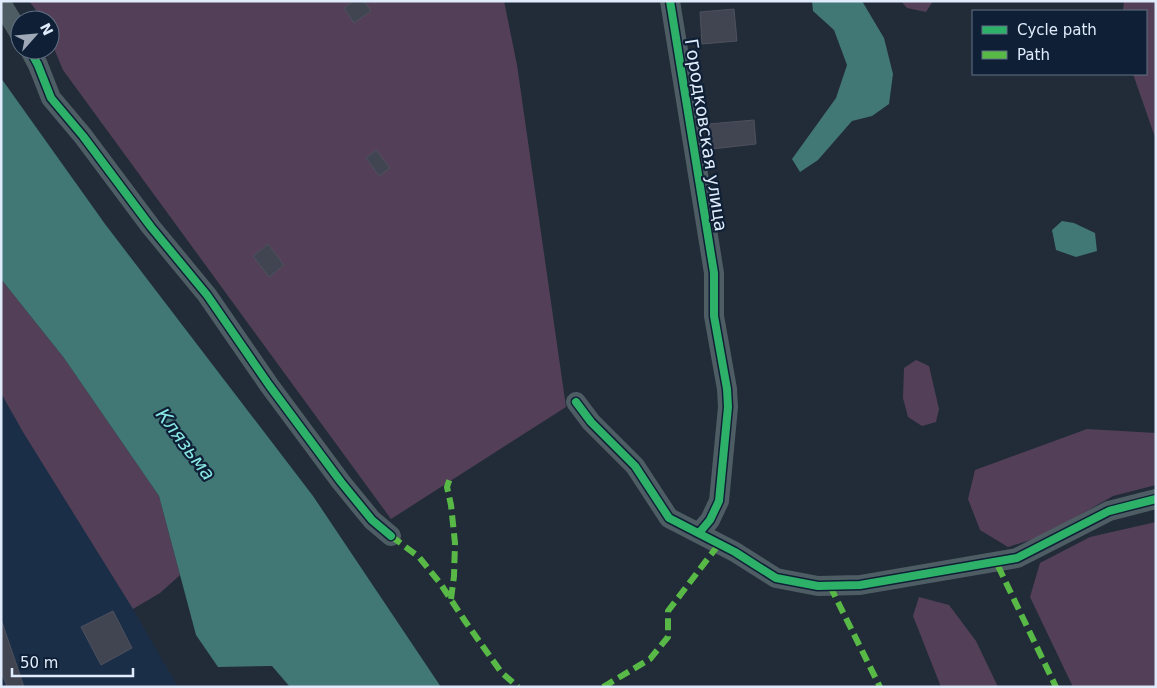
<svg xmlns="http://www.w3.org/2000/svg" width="1157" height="688" viewBox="0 0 1157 688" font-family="'DejaVu Sans',sans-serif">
  <rect width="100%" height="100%" fill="#222b38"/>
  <path fill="#1b2e48" d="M1,393L23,432L133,609L178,687H1Z"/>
  <g fill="#534058">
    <path d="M29,1H504L517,65L566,407L391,519L63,70L50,39V20H42L39,14Z"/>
    <path d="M901,1H933L926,12L907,8Z"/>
    <path d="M1124,1H1156V140L1133,74H1146V11H1123Z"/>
    <path d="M1,279L64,358L159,496L180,575L160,593L133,609L23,432L1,393Z"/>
    <path d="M916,360L929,366L939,409L936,422L922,426L908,417L903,398L904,368Z"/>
    <path d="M1087,429L1156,433V485L1113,496L1043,536L1008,547L980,530L968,499L975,470Z"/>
    <path d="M1156,522V687H1073L1030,597L1040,563L1090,537Z"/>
    <path d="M919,597L949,605L976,641L998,687H941L913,616Z"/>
  </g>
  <g fill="#417775">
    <path d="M812,1H862L884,38L893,74L889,104L872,116L852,121L818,160L800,172L792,159L836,98L847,65L834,30L813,11Z"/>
    <path d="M1,78L105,224L313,496L441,687H290L272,666L218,667L196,635L159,496L64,358L1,279Z"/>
    <path d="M1062,221L1074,223L1095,233L1097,251L1076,257L1056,250L1052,230Z"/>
  </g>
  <g fill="#414552" stroke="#4e515d">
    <path d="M353,1H364L371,11L354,23L344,8Z"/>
    <path d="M734,9L737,41L702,44L700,12Z"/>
    <path d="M754,120L756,144L712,149L709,124Z"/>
    <path d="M376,150L390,168L379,176L366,158Z"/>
    <path d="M268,244L284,265L269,277L253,256Z"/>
    <path d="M113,611L132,648L101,665L81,627Z"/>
    <path d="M1,619L24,687H7L1,671Z"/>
  </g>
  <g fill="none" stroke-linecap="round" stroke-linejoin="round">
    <g stroke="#4e5d64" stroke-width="20">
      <path d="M670,1L714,273V316L727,389L728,407L719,501L710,520L699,533"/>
      <path d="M1,3L20,34"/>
      <path d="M30,50L38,65L51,98L83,136L151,227L207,295L269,385L341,482L372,520L391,536"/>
      <path d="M576,402L591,422L635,466L669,518L735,552L776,578L818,586L860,585L1017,558L1109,511L1156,499"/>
    </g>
    <g stroke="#58b947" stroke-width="6" stroke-dasharray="12 6" stroke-linecap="butt">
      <path d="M391,536L419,557L440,583L465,621L501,672L518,687"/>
      <path d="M998,566L1056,687"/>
      <path d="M830,586L880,687"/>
      <path d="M451,599L454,576L455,543L451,505L447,487L451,475"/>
      <path d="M603,687L650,659L668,637V611L719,544"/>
    </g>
    <g stroke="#0f2036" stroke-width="11">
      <g id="cycleway">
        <path d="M670,1L714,273V316L727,389L728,407L719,501L710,520L699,533"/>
        <path d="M30,50L38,65L51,98L83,136L151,227L207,295L269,385L341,482L372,520L391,536"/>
        <path d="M576,402L591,422L635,466L669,518L735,552L776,578L818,586L860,585L1017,558L1109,511L1156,499"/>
      </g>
    </g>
    <use href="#cycleway" stroke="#2db169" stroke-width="8"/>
  </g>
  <g text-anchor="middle" stroke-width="4.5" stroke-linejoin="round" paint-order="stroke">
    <g font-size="18" fill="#e0ebfb" stroke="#0f2036">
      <text transform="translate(706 135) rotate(81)" y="6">Городковская улица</text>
    </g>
    <g font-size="19" font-style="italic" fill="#87e7e2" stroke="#0f2036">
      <text transform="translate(186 444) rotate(53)" y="7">Клязьма</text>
    </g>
  </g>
  <rect width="1157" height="688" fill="none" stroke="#e0ebfb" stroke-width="5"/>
  <rect x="972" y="10" width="175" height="65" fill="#0f2036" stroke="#637185"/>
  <rect x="982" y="26" width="25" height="8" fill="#2db169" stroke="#637185"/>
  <text x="1017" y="35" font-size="15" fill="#e0ebfb">Cycle path</text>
  <rect x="982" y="51" width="25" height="8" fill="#58b947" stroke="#637185"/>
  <text x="1017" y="60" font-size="15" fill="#e0ebfb">Path</text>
  <g transform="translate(35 35) rotate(63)"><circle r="24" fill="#0f2036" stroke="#637185"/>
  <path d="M0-4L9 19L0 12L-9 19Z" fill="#9ea8b7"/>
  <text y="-8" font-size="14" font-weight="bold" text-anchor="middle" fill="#e0ebfb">N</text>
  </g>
  <path d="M12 668v8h121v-8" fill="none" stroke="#e0ebfb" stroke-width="2.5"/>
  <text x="20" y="668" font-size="15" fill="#e0ebfb" stroke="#0f2036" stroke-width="4" paint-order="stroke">50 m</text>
</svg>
